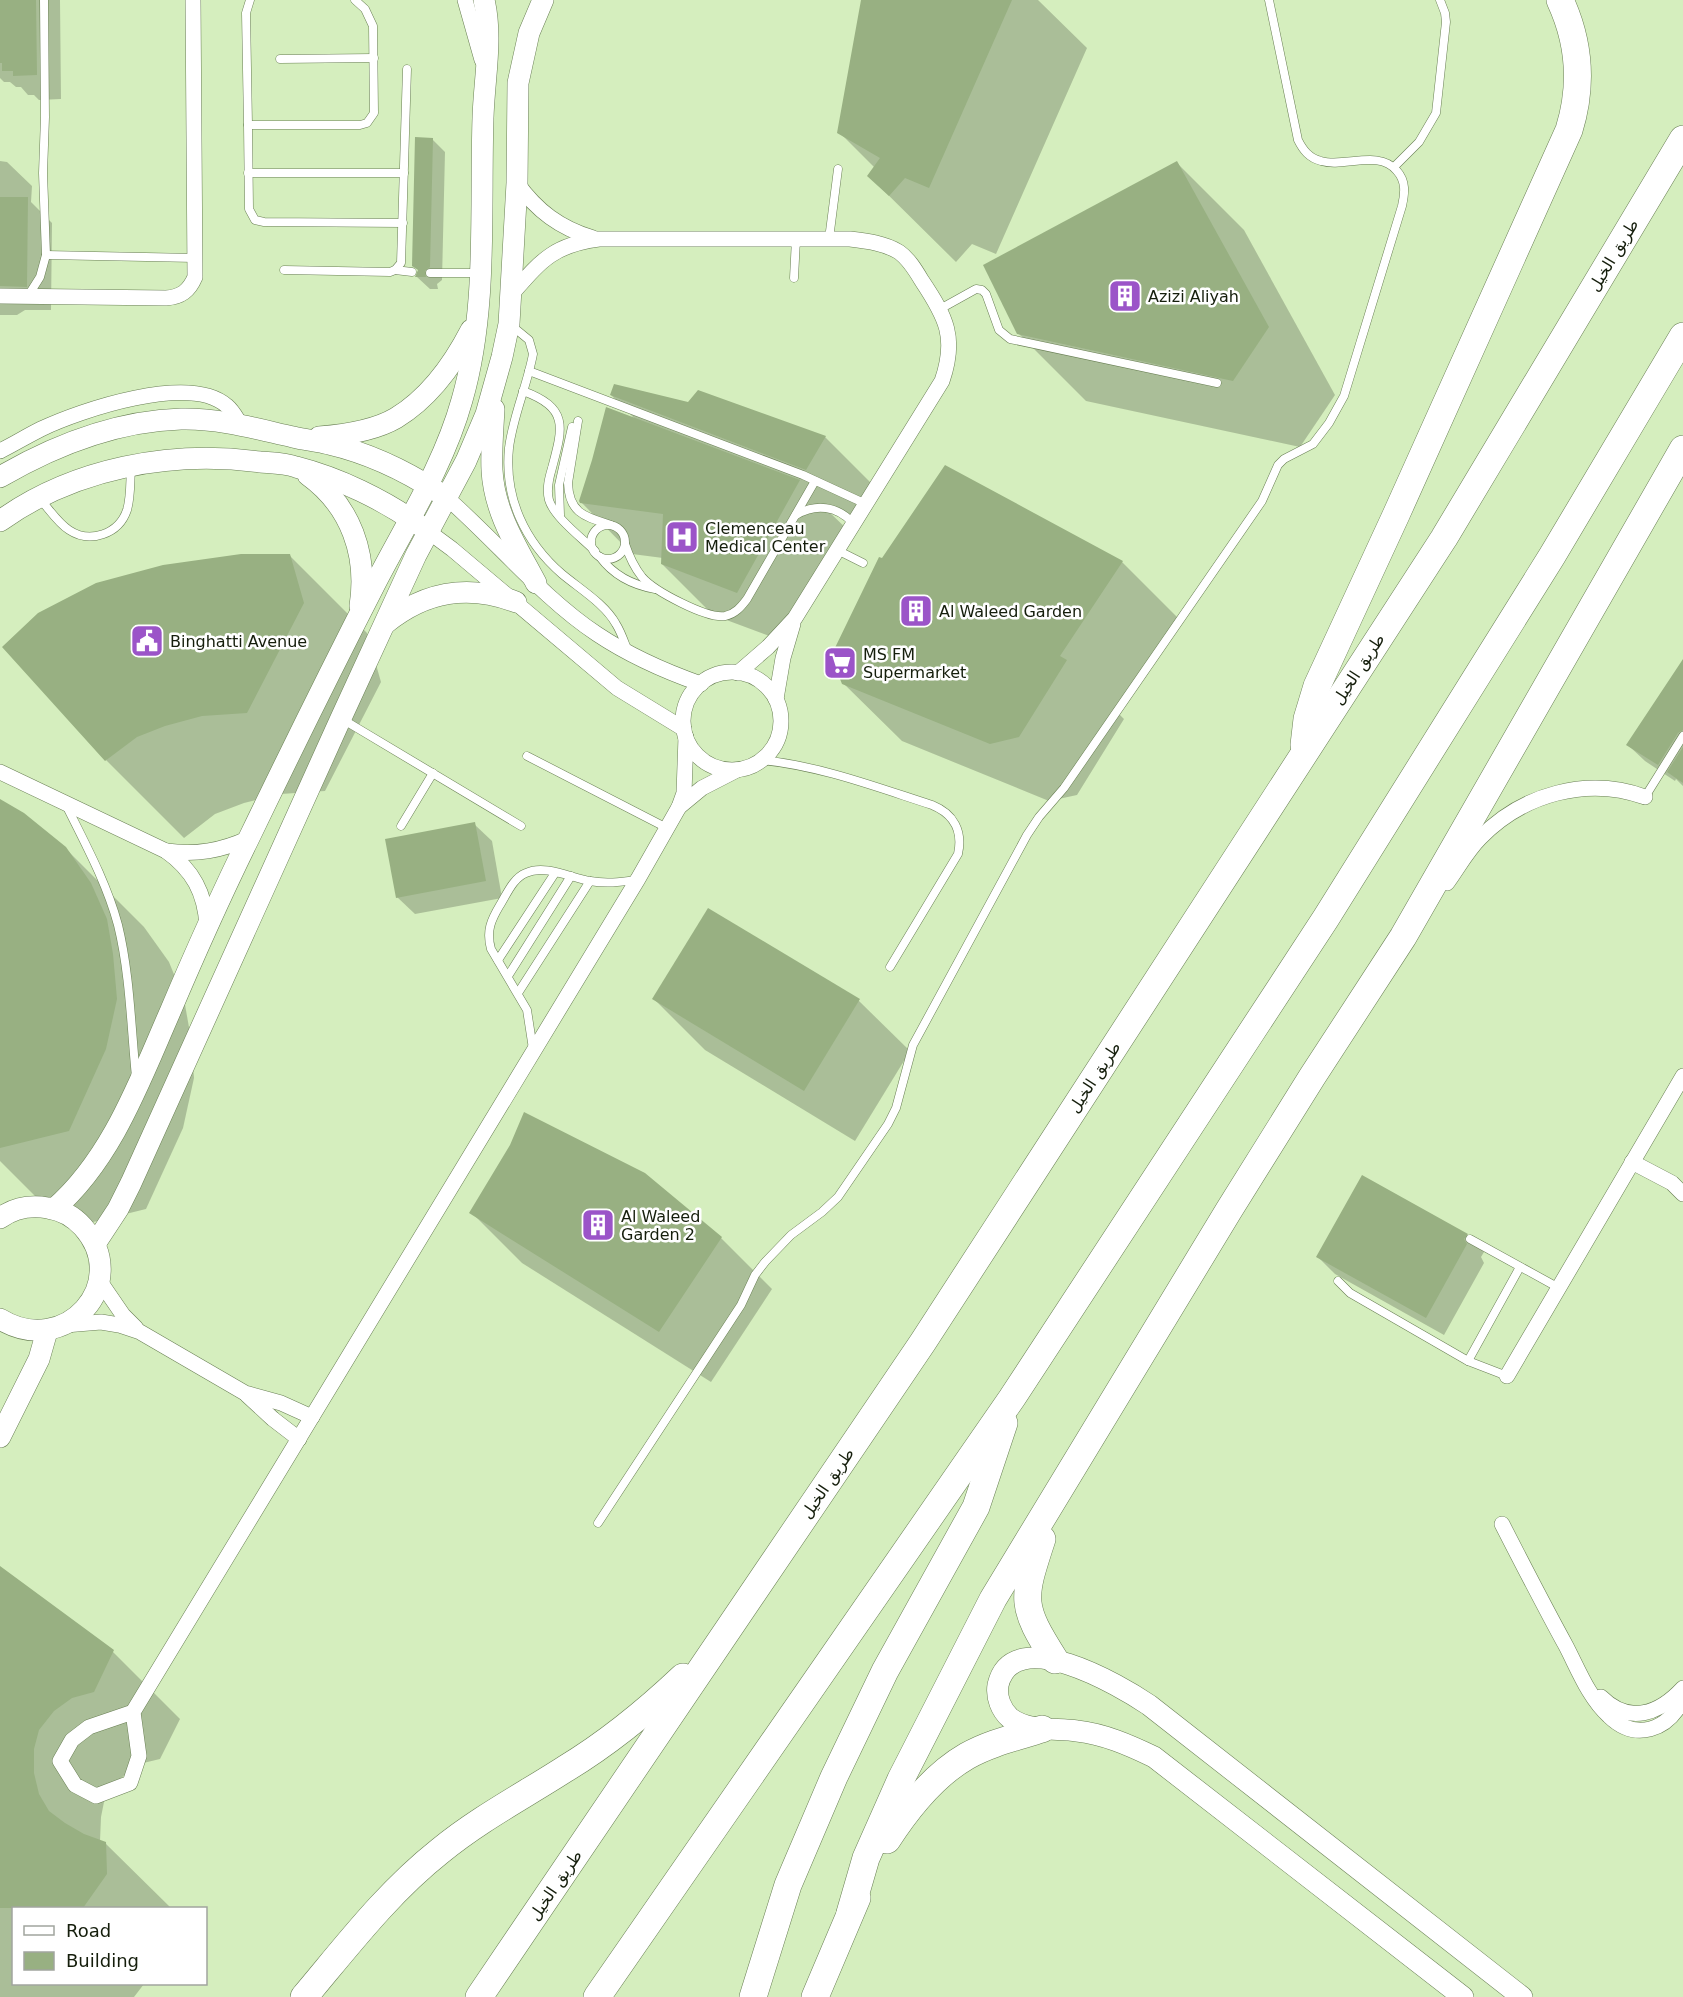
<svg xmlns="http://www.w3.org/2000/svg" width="1683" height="1997" viewBox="0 0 1683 1997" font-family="'DejaVu Sans','Noto Sans Arabic',sans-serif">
  <rect width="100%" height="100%" fill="#d5eebe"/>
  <g fill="#0003">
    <path d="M0,0H60L61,99L39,100L34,95H28L21,87H16L10,82H4L0,78Z"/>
    <path d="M862,0H1038L1087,48L996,254L972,244L956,262L869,176L875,168L839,132Z"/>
    <path d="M432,139L445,152L442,280L437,284L438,289H430L417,277L419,271Z"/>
    <path d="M0,161L7,162L32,186L31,202L52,223L51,310H25L17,315H0Z"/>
    <path d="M1177,163L1244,230L1335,395L1300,447L1086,401L1019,334Z"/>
    <path d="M611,395L825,437L876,488L857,520L825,508L850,532L788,643L713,615L662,564L663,558L632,554L581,502L636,420Z"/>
    <path d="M289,555L367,633L381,682L325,791L281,794L244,803L215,814L184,838L106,760Z"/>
    <path d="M1122,562L1180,620L1118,713L1124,719L1077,795L1049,801L902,741L843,683Z"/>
    <path d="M1683,662V786L1676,779L1675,781L1645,761L1628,745Z"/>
    <path d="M0,801L65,848L144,927L169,962L184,999L190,1033L194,1078L183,1128L146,1209L77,1226L39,1200L0,1161Z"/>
    <path d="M474,824L492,841L502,898L415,914L397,897Z"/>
    <path d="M654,999L859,1001L910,1051L855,1141L705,1050Z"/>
    <path d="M645,1174L721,1238L772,1289L711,1382L522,1263L471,1212Z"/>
    <path d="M1467,1235L1484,1252L1481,1257L1484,1263L1444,1335L1335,1274L1318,1257Z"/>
    <path d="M0,1568L113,1652L180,1719L160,1759L139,1764L121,1778L105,1797L101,1817L100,1841L105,1843L171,1908H14V1984H144L134,1997H0Z"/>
  </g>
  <g fill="#98b082">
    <path d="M0,0H36L37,75L13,76V71H2V63H0Z"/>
    <path d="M861,0H1012L929,188L905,178L889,196L867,176L880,158L837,133Z"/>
    <path d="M415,137L433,138L430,267L425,271L426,277H415L418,270L412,266Z"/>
    <path d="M1177,161L1269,327L1233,381L1017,334L983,265Z"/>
    <path d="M0,197H28L27,287L0,286Z"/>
    <path d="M614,384L688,402L698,390L826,436L806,470L610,395Z"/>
    <path d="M606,407L800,480L737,593L661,564L663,514L580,503L579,501L592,460Z"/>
    <path d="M945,465L1123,561L1060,656L1067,660L1019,737L990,744L842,684L831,656L879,557L882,558Z"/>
    <path d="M241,554H290L304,603L247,713L202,716L165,726L137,737L105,761L2,647L38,613L96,583L163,565Z"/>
    <path d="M1683,659V730L1678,733L1658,765L1626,745Z"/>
    <path d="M1683,747V783L1667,772Z"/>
    <path d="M0,799L24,813L66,847L91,883L107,919L113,954L117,999L106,1049L69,1131L0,1148Z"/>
    <path d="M475,822L486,881L396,898L385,839Z"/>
    <path d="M708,908L860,999L804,1091L652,999Z"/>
    <path d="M524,1112L645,1173L722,1237L659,1332L469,1213L510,1145Z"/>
    <path d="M1362,1175L1468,1234L1464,1239L1467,1244L1426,1318L1316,1257Z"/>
    <path d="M0,1566L114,1650L94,1692L72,1698L54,1711L39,1730L34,1749V1773L39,1794L49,1811L65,1823L84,1834L106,1842L107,1874L83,1908H0Z"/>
  </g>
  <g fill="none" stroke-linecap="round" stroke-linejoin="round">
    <g stroke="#697f54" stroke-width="9">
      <g id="lane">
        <path d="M250,0L246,13L248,125H360L367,123L374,113L373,26L365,9L355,0"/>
        <path d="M280,59L374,58"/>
        <path d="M248,125L249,209L255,220L264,222L403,223"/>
        <path d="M1394,167L1419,142L1436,113L1446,22L1445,13L1440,0"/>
        <path d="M248,173H404"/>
        <path d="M829,239L838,169"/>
        <path d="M46,255L195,258"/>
        <path d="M284,270L390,272L395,270L401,263L407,69"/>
        <path d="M395,270L412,272"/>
        <path d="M430,273H478"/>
        <path d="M794,278L796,239"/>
        <path d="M28,296L40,277L46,255L43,173L45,117L44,0"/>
        <path d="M940,309L976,289L982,290L986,294L999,330L1010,339L1217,383"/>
        <path d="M512,326L529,340L533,354C527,386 513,416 509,448C504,498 525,542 562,574C580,589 605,604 616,624C621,632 624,641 627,649"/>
        <path d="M529,371L803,475L866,504"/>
        <path d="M523,391C569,408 563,427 552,468C549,478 546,489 549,500C554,517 582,538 595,551"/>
        <path d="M578,421L568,483C569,514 586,517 611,525"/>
        <path d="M40,499C49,509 58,523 69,530C90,544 119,534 127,510C131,497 130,481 131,468"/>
        <path d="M560,515L559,485L572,427"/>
        <path d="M796,515C816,503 837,506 853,523"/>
        <circle cx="608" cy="542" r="17"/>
        <path d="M625,544C629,556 634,567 642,577C654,591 707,619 725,616C735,614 741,607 747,599L815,481"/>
        <path d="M837,550L863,563"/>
        <path d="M600,557C614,576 632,585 655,589"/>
        <path d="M342,719L521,826"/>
        <path d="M527,756L667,828"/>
        <path d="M761,760C821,766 876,787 932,805C954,814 963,831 958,854L890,967"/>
        <path d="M1645,797L1683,736"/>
        <path d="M67,807C86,845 107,884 118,925C130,974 131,1027 136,1077"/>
        <path d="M401,826L433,773"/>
        <path d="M498,960L555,873"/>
        <path d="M508,976L571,876"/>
        <path d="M518,993L590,881"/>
        <path d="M533,1049L527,1010L491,949C486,931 491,920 500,905C507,894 513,878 526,873C545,864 571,878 590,881C606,884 621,882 637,880"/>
        <path d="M1470,1239L1559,1288"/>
        <path d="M1338,1281L1350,1293L1468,1361L1507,1376"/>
        <path d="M1468,1361L1520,1267"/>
        <path d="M598,1523L741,1305L755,1275L765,1262L791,1235L822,1212L838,1197L888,1124L896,1108L913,1045L1027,835L1039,817L1064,788L1262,501L1278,465L1284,459L1313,444L1329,423L1344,396L1402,206C1405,193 1406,181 1397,171C1379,149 1344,168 1321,161C1309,158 1303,150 1298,140L1269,0"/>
      </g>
    </g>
    <g stroke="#697f54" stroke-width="16">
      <g id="street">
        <path d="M465,0L482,60"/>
        <path d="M517,183C537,211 560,228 593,238"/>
        <path d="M0,296L166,298C181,297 189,291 195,277L193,0"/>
        <path d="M510,296C540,262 552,245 599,239H850C867,241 884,243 899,252C909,259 916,271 922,281C946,317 957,338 942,381L795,618L768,647L738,673"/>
        <path d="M0,451C14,444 27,436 41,429C81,410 190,373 227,406C233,411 237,419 241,425"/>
        <path d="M447,498C496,541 544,599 597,634C630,656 664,671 701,684"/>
        <path d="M429,532L452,549L617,688L684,729"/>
        <circle cx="732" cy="721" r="49"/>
        <path d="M776,699L783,658L793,624"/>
        <path d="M0,772L166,851C193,870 205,893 207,926"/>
        <path d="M679,807L702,788L737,770"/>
        <path d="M166,851C196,855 221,851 249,838"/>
        <path d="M1447,883C1458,868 1467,851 1480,838C1523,794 1587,776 1645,797"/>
        <path d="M1632,1162L1672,1183L1683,1194"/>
        <path d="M99,1280L123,1315L136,1328"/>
        <path d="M65,1325L101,1322L119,1325L140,1332L245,1393L281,1403L312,1417"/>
        <path d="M1507,1376L1683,1076"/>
        <path d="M247,1395L273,1419L299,1439"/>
        <path d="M1502,1524C1523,1565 1544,1606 1566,1646C1578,1669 1589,1698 1609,1716C1636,1742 1668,1730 1683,1699"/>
        <path d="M1601,1697C1629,1725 1659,1714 1683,1688"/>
        <path d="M133,1712L89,1727L72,1740L60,1761L75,1785L96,1796L130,1783L139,1756L133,1712L638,879L679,807L684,793L686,737"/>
      </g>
    </g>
    <g stroke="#697f54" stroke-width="22">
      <g id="secondary">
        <path d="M494,409C493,429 491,450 492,470C494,512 517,547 536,583"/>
        <path d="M319,437C344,435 374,431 396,418C429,398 454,363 471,330"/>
        <path d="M308,475C351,506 368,555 360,606"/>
        <path d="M0,477C55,445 117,421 181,419C219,418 257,429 293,437C305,440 318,441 329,444C368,453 404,470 438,492"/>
        <path d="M0,521C74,468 171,450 260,462C272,463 285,463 296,467C339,478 384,500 419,525"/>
        <path d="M386,623C426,591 468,584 516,602"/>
        <path d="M54,1209C112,1159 140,1080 170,1012C195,953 221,895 249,838C290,753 332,668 375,584C406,524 444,465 462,400C488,310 480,211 483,118C484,80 493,38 484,0"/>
        <path d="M0,1218C14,1208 31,1205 48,1208C62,1210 74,1217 83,1227C133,1283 65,1359 0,1319"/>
        <path d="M95,1244L118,1209L131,1183L341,718L416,555L466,461L486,414L502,357L509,324L517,183L518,83L529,33L543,0"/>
        <path d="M0,1437L39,1359L47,1331"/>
        <path d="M1463,1997L1154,1757C1129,1745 1104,1734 1077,1731C1055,1728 1029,1732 1010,1718C1001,1710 996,1697 998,1685C1013,1622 1121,1686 1149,1705L1522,1997"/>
      </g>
    </g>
    <g stroke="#697f54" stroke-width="28">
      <g id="highway">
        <path d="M1304,745L1307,719L1317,686L1396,515L1569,130C1583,85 1580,43 1560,0"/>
        <path d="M1042,1539C1022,1600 1020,1605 1055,1660"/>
        <path d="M887,1840C907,1809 934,1775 967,1756C990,1743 1017,1737 1042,1729"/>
        <path d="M850,1913L866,1858L901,1779L993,1599L1229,1210L1312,1077L1403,937L1683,449"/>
        <path d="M304,1997C347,1946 387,1893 440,1851C479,1819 523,1796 565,1769C608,1743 647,1711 683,1677"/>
        <path d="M479,1997L923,1342L1444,538L1683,139"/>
        <path d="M597,1997L1012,1398L1326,918L1552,556L1683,336"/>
        <path d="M753,1997L788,1885L834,1777L885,1671L976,1507L1004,1423"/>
        <path d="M815,1997L857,1898"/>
      </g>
    </g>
    <use href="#lane" stroke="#fff" stroke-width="8"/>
    <use href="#street" stroke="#fff" stroke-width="15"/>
    <use href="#secondary" stroke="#fff" stroke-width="21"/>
    <use href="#highway" stroke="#fff" stroke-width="27"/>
  </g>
  <defs>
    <g id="building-square" transform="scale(1.725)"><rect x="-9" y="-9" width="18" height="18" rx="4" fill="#9b54c8" stroke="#fff"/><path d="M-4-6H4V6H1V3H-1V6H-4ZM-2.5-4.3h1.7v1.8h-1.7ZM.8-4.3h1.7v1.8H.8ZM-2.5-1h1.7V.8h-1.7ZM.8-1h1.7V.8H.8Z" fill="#fff"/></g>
    <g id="hospital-square" transform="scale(1.725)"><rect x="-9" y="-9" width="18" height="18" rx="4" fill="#9b54c8" stroke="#fff"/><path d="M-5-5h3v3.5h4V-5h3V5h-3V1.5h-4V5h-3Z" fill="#fff"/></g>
    <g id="civic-square" transform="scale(1.725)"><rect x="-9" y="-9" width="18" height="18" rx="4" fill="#9b54c8" stroke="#fff"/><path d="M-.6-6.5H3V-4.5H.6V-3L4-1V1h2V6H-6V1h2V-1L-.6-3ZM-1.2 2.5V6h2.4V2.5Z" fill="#fff"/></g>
    <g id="supermarket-square" transform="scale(1.725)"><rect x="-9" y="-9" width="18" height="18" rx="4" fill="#9b54c8" stroke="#fff"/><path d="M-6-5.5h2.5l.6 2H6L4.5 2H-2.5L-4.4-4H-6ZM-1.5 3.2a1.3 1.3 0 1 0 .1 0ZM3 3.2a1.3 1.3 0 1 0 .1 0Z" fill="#fff"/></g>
  </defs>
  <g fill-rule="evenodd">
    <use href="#building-square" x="1125" y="296"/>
    <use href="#hospital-square" x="682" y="537"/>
    <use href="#building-square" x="916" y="611"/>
    <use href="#civic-square" x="147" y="641"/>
    <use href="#supermarket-square" x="840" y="663"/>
    <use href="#building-square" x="598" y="1225"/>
  </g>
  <g text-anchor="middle" stroke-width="5" stroke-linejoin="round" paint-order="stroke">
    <g font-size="16" fill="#151e0c" stroke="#fff">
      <text transform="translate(1613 255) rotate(-59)" y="6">طريق الخيل</text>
      <text transform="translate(1358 669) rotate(-57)" y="6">طريق الخيل</text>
      <text transform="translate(1094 1077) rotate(-57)" y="6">طريق الخيل</text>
      <text transform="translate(827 1483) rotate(-56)" y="6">طريق الخيل</text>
      <text transform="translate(555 1885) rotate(-56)" y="6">طريق الخيل</text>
    </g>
    <g font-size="16" fill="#151e0c" stroke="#fff" text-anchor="start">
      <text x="1148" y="302">Azizi Aliyah</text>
      <text x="705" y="534">Clemenceau<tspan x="705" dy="18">Medical Center</tspan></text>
      <text x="939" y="617">Al Waleed Garden</text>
      <text x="170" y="647">Binghatti Avenue</text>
      <text x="863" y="660">MS FM<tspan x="863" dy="18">Supermarket</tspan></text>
      <text x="621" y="1222">Al Waleed<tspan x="621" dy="18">Garden 2</tspan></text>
    </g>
  </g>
  <rect x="12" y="1907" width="195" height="78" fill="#ffffff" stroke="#a1a59e" stroke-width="1.5"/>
  <rect x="24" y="1926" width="30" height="9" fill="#ffffff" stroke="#a1a59e" stroke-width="1.5"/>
  <text x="66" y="1937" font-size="18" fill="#151e0c">Road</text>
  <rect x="24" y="1952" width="30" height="18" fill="#98b082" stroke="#a1a59e" stroke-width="1.5"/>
  <text x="66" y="1967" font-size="18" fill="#151e0c">Building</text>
</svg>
